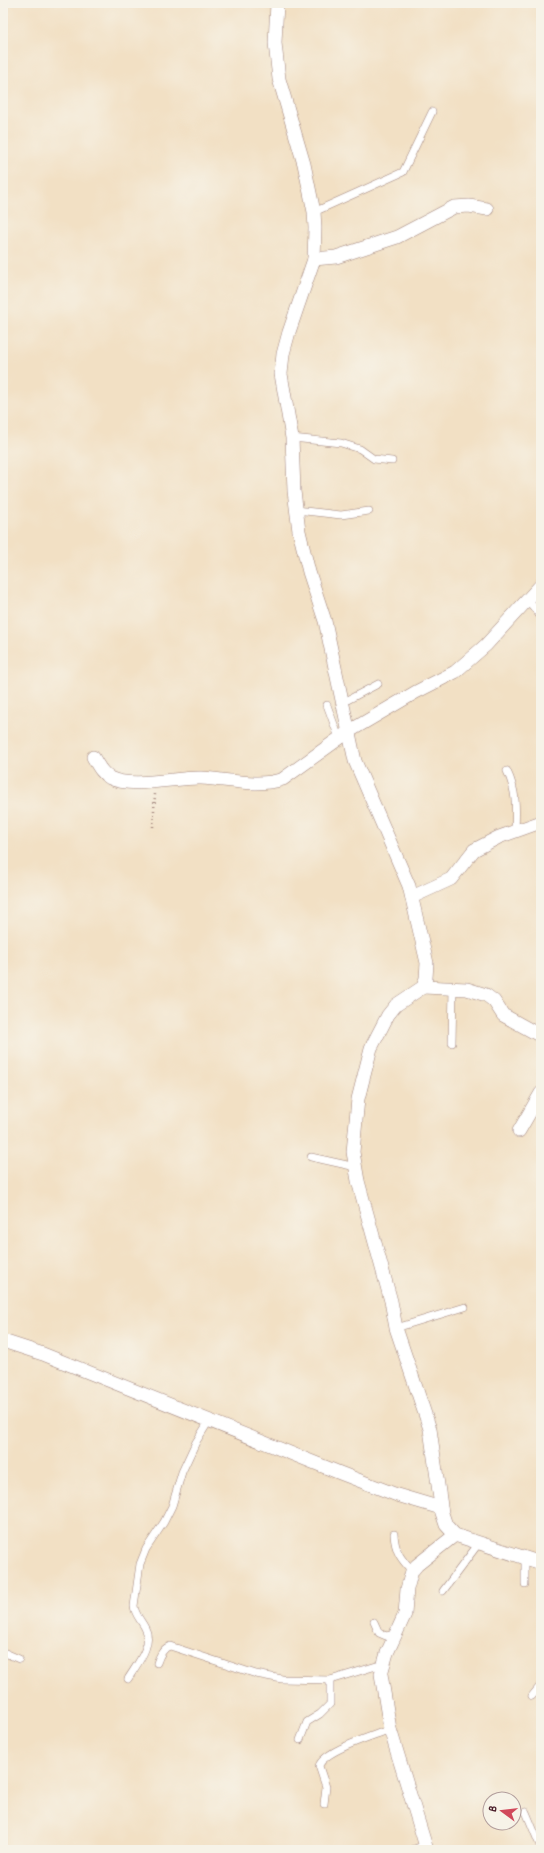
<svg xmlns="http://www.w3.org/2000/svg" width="544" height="1853" viewBox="0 0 544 1853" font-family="'Patrick Hand',sans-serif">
  <rect width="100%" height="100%" fill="#f7f3e8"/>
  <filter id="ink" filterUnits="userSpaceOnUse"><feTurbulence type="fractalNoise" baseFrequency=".025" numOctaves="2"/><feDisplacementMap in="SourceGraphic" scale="8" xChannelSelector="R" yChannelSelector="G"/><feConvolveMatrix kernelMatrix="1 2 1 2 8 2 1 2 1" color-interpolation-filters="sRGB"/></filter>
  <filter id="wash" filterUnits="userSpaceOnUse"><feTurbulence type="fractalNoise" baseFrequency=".012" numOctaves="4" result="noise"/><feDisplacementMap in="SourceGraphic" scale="16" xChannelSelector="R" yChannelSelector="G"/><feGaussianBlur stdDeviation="0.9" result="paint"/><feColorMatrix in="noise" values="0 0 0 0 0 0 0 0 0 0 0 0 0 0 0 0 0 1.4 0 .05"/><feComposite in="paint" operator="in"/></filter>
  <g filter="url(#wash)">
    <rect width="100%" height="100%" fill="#f2e0c4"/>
  </g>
  <g filter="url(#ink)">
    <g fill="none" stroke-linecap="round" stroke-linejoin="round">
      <g stroke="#9e8078" stroke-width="8">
        <g id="service">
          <path d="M314,212L403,172L432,112"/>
          <path d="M292,438L341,443L360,449L374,459L392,461"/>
          <path d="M296,510L341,515L369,511"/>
          <path d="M528,600L541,617"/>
          <path d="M342,703L378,684"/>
          <path d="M327,705L339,738"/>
          <path d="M507,771C517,792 516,809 515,831"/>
          <path d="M452,1043L453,988"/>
          <path d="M311,1157L356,1167"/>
          <path d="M396,1328L465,1307"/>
          <path d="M394,1534C395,1552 401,1559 412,1571"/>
          <path d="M525,1558V1584"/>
          <path d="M443,1591L479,1543"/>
          <path d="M374,1622L379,1633L386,1636L396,1634"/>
          <path d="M3,1652L19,1659"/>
          <path d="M157,1663C159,1657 163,1648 170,1646L256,1674L282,1679L330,1680"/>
          <path d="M128,1679C137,1664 154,1644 145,1628C141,1620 135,1615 134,1606L140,1564L146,1549L164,1522L172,1506L182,1472L196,1442L209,1421"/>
          <path d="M532,1696L541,1685"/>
          <path d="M300,1740L307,1722L320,1714L330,1704V1680L383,1664"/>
          <path d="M324,1804L326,1787L319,1766C324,1750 374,1736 390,1729"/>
          <path d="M526,1812L541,1848"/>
          <path d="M411,1850L426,1845"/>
        </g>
      </g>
      <g stroke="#9e8078" stroke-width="14">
        <g id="minor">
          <path d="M277,3L275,43L279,79L304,164L314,212L315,228L314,259L289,332L283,354L281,374L292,438L294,491L299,531L309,572L325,621L355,761L409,886L427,963L426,978L423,987L396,1005L388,1015L371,1048L358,1099L353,1152L358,1181L391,1301L396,1328L430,1429L442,1513L446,1525L455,1535L541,1563"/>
          <path d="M314,259L336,257L397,237L454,207L469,206L487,209"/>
          <path d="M93,757C98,765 101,773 110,778C132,789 177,777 201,778C227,779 258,788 283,779L348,732L416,692L455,672L486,645L541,585"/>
          <path d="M412,897L451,879L474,850L499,837L541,822"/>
          <path d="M423,987L467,989L486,995L494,1001L503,1015L541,1036"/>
          <path d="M519,1131L541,1093"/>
          <path d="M3,1341L43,1354L340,1473L397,1495L441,1508"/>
          <path d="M427,1850L390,1729L381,1674L387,1653L405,1614L407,1589L412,1571L417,1565L455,1535"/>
        </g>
      </g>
      <path stroke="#9e8078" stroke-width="2.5" stroke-dasharray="1 3" stroke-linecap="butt" d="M153,827L155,794"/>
      <use href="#service" stroke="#fff" stroke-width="7"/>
      <use href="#minor" stroke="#fff" stroke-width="13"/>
    </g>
  </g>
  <rect width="544" height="1853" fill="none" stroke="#f7f3e8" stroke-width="16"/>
  <g transform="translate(502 1811) rotate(285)"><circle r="19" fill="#f7f3e8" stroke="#b29e9c"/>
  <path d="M0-3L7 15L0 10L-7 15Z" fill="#d1495b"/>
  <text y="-6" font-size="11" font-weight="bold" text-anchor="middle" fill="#4a1f2b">B</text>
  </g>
</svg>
